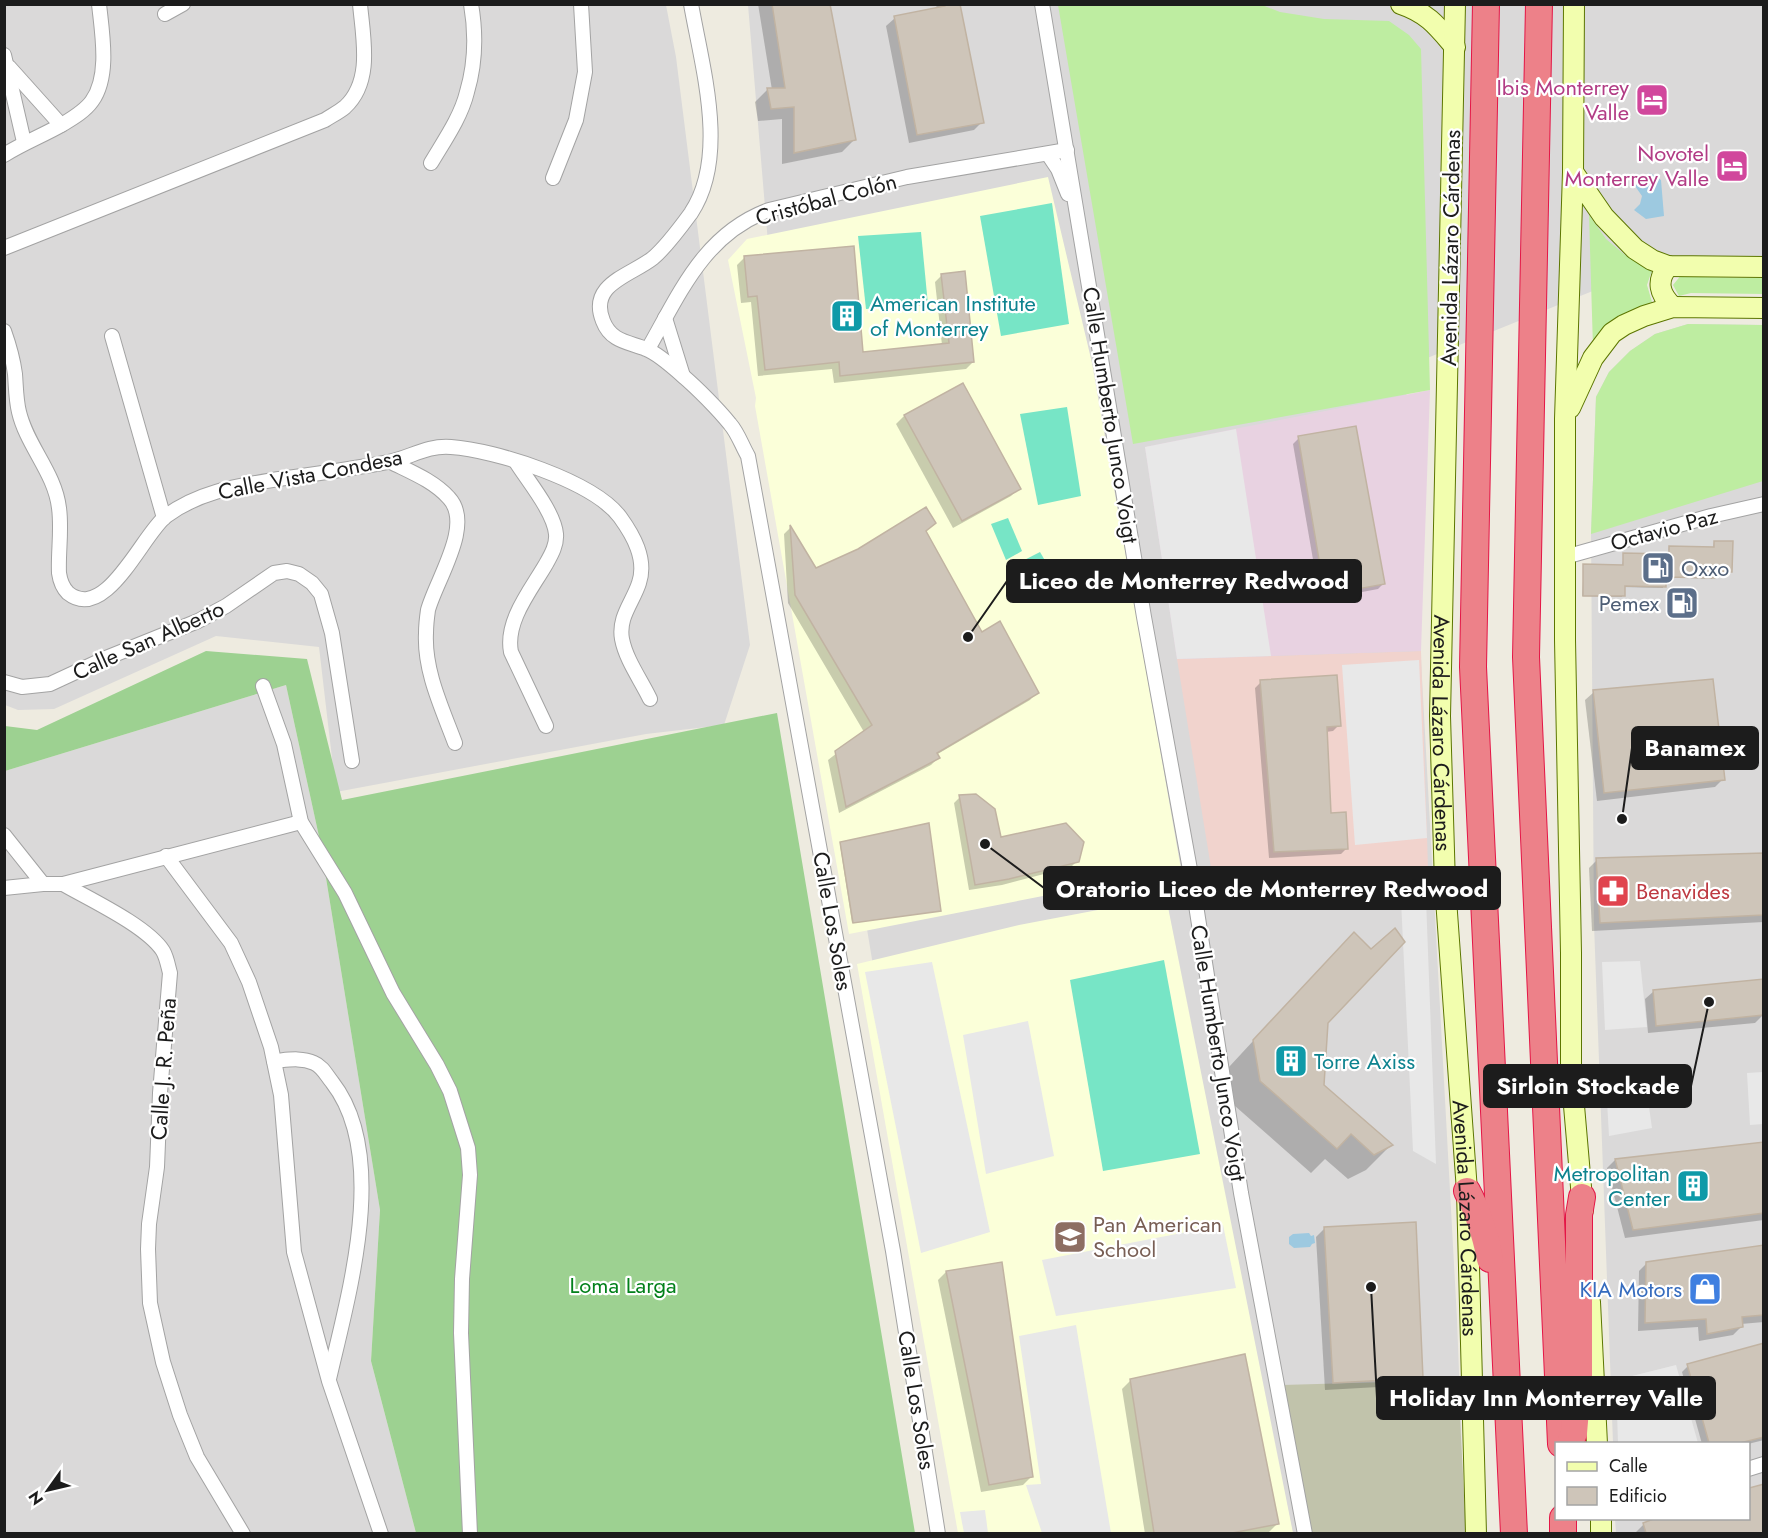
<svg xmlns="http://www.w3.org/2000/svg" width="1768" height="1538" viewBox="0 0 1768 1538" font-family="Jost,sans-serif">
  <rect width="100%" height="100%" fill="#eeebe0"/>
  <g fill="#dad9d9">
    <path d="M4,5H666L676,57L750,645L724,725L646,734L336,792L319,647L216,636L54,709L18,710L5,705Z"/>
    <path d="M748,5H1763V257L1620,280L1405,367L1457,1319L1465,1533H968L784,433Z"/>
    <path d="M1688,324L1763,325V1533H1616L1615,1519L1748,1518V1444L1613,1443L1594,924L1591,534L1596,397L1609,372L1630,351L1655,334Z"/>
    <path d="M286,685L320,841L380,1210L371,1361L416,1533L5,1534V771Z"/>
  </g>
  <path fill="#f1d3cd" d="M1421,651L1428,868L1213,880L1177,659Z"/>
  <path fill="#e8d2e1" d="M1430,390L1421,651L1177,659L1145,447Z"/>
  <g fill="#fbffd9">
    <path d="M1048,177L1092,363L1181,869L849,934L755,406L756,398L728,260L747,239Z"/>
    <path d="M1166,897L1293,1533H958L857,964L1019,925Z"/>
  </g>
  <path fill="#c1c3ab" d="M1458,1380L1466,1533H1311L1282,1385Z"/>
  <g fill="#beeda1">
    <path d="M1058,5H1262L1280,12L1324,19L1389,21L1409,35L1421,49L1430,390L1133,444Z"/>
    <path d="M1589,215L1606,239L1625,255L1652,270L1647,285L1652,302C1622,315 1613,322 1593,348Z"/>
    <path d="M1682,274L1700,277L1763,278V294L1691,293L1679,296L1673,285Z"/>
    <path d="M1688,324L1763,325V481L1591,534L1596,397L1609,372L1630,351L1655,334Z"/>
  </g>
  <path fill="#9dd191" d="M206,651L307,659L342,800L777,713L915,1533H416L371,1361L380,1210L320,841L286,685L5,771V726L37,730Z"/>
  <g fill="#77e5c6">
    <path d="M1052,203L1069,324L1001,336L980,216Z"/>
    <path d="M921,232L928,305L866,309L858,236Z"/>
    <path d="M1067,407L1081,496L1038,505L1020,414Z"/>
    <path d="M1008,518L1022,551L1006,560L991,524Z"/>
    <path d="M1040,552L1050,569L1020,591L1007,569Z"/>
    <path d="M1164,960L1200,1154L1103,1171L1070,980Z"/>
  </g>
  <g fill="#e8e8e8">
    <path d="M1236,429L1271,656L1177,659L1145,447Z"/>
    <path d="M1419,660L1427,838L1355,845L1342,665Z"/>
    <path d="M1426,899L1436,1164L1413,1151L1401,900Z"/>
    <path d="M1640,961L1647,1027L1605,1030L1602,962Z"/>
    <path d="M932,962L990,1232L921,1253L865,972Z"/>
    <path d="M1028,1021L1054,1156L986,1174L963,1035Z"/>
    <path d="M1763,1072V1124L1750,1125L1747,1073Z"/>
    <path d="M1645,1079L1652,1128L1609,1136L1606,1083Z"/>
    <path d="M1223,1225L1236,1288L1056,1316L1042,1260Z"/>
    <path d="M1076,1325L1111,1533H1042L1026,1485L1041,1484L1019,1336Z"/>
    <path d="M1676,1365L1698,1443H1618L1616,1380Z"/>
    <path d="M985,1510L988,1533H964L960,1512Z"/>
  </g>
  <g fill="#9dc9e0">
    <path d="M1650,173L1661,180L1664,216L1646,219L1634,210L1640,204L1642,196L1635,186Z"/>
    <path d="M1309,1233L1311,1236L1314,1235L1315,1243L1312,1244L1310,1247L1294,1248L1289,1244V1237L1293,1234Z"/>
  </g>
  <g fill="#0003">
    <path d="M758,4H828L854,140L842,152L782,164V119L758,121L755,102L767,90H772Z"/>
    <path d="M936,4H959L982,122L974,130L909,143L886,26L895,18L937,10Z"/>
    <path d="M744,258L862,354L942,345L935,282L942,275L973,362L966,369L834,383L832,369L758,376L751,302L741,303L737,265Z"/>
    <path d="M962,385L1019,488L1011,496L953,528L896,424L904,416Z"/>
    <path d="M1299,438L1383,584L1378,589L1320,600L1293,444Z"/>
    <path d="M790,528L815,570L925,532L981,634L1037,692L1030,700L936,755L938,758L931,765L839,813L828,760L864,732L788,603L784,534Z"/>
    <path d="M1714,542L1731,571L1729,573H1713L1712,579L1664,577L1663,588L1623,587L1622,597L1582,596L1584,566H1622L1624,555L1668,556L1669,547L1713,548Z"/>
    <path d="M1261,682L1339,725L1333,731L1326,732L1330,815L1347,848L1341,854L1269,858L1255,688Z"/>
    <path d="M1594,692L1723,779L1715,787L1597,801L1585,700Z"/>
    <path d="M960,797L1000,839L1077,861L1071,867L1002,885L969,890L954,803Z"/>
    <path d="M841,843L939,910L852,923L840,845Z"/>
    <path d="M1764,855V922L1592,931L1589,868L1597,860Z"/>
    <path d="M1329,959L1323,1086L1391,1145L1366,1170L1348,1179L1325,1159L1311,1173L1235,1106L1229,1067Z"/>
    <path d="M1654,991L1763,1015L1755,1023L1648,1033L1645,999Z"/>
    <path d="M1764,1143V1220L1625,1238L1607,1168L1615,1160Z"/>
    <path d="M1324,1229L1422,1377L1414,1385L1325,1390L1316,1237Z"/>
    <path d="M1764,1246V1322L1741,1324L1742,1326L1733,1335L1699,1341L1698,1327L1638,1331L1639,1271L1647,1263Z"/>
    <path d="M1001,1263L1031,1477L1023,1485L981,1492L938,1280L946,1272Z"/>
    <path d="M1764,1345V1440L1748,1444H1702L1682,1372L1688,1366Z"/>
    <path d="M1131,1380L1277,1524L1269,1532L1145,1534L1122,1389Z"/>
    <path d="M1764,1485V1534H1634L1644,1524L1748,1518V1490Z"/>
  </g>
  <g fill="#cec5b9" stroke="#c1b3a2" stroke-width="1.5">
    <path d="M772,4H830L856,140L794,153V107L771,109L767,88H785Z"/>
    <path d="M945,4H960L984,123L917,135L894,16L945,6Z"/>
    <path d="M854,246L863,352L949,343L941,274L965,271L974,362L840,376L839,362L765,370L757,296L748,297L744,256Z"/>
    <path d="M963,383L1021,489L962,521L904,415Z"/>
    <path d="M1356,426L1385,584L1325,595L1298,436Z"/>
    <path d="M926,507L936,523L926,531L982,632L1000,621L1039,693L937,753L940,758L846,807L835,751L872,725L795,595L790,525L816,568L858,549Z"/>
    <path d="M1714,541H1733L1732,572H1715V578L1666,577V587L1625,586V596H1583V564L1623,565V553L1669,554V546L1714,547Z"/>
    <path d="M1337,675L1341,726L1327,727L1331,813L1346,812L1348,849L1274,852L1260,680Z"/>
    <path d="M1713,679L1725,780L1604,793L1593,690Z"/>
    <path d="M976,794L995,809L1001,837L1066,823L1084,842L1079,862L1009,879L975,885L959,795Z"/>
    <path d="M929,823L941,911L853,923L840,842Z"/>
    <path d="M1764,853V915L1600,923L1596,858Z"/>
    <path d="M1395,928L1405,942L1328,1023L1324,1085L1393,1145L1374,1155L1351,1134L1337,1149L1260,1081L1253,1040L1354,932L1371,949Z"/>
    <path d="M1764,979V1015L1656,1026L1653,990Z"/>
    <path d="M1764,1142V1213L1633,1230L1615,1159Z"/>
    <path d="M1416,1222L1423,1378L1333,1383L1324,1227Z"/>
    <path d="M1764,1245V1315L1742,1317L1743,1327L1707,1334L1706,1319L1645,1323L1646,1262Z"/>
    <path d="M1002,1262L1033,1477L989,1485L946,1271Z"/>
    <path d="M1764,1343V1437L1740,1443H1709L1687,1364Z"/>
    <path d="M1245,1354L1279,1524L1232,1533H1154L1130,1379Z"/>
    <path d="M1764,1484V1533H1646L1643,1523L1656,1518H1749V1488Z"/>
  </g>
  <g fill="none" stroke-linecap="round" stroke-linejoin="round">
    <g stroke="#a3a3a3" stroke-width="16">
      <g id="street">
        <path d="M691,4C702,67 729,156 691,213C680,228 667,246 653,258C630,276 588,284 603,321C611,342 629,342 646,349C657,353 674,368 683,376C697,388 718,409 730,424C738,433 742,446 748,456L893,1251L938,1534"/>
        <path d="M1042,4L1144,617L1193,886L1241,1193L1305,1534"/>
        <path d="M165,14L183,4"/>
        <path d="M4,55L24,142"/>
        <path d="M9,67L61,125"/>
        <path d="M1048,154L1058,169L1068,194"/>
        <path d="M4,155C23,143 44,135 63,124C73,118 85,111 92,101C110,76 102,33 99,4"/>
        <path d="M431,163C444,141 461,117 467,92C475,65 476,33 471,4"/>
        <path d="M553,178L576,120L585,72L581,4"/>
        <path d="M4,248L325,120C331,116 339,112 345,107C373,81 363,38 360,4"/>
        <path d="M665,318L683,376"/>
        <path d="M4,331C9,345 13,359 15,374C16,387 16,400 19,412C27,446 55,473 59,508C62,530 58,552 59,573C60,580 63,588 68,593C106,623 142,535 166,516C200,491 238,486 279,479C315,474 352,469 388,462C410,458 426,445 451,447C495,450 593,481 620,517C633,535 647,559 639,583C633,602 618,617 622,639C626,660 641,680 650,699"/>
        <path d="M112,336L164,518"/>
        <path d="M648,349C680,293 704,234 769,210L907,177L1067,150"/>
        <path d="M391,462C411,472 434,481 449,498C474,525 436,580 428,610C427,617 426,626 426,633C424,671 442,708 455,743"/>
        <path d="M516,462C528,481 554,512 556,534C557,545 551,555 546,564C531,590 505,621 511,652L546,726"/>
        <path d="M1565,557L1711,516L1764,504"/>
        <path d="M4,682L22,687L50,684L106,658L198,621L226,606L274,573L287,571L299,574L312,583L321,594L332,633L352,761"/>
        <path d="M263,686L284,744L301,822L345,893L393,993L437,1065L450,1091L468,1148L470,1175L462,1279L461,1333L470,1534"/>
        <path d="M4,835L43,884"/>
        <path d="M166,856L231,943L249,982L271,1047L281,1095L294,1252L329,1381L381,1534"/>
        <path d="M63,884C89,899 147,926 163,951C167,958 168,966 170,973L160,1093L157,1167L149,1224L148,1249L150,1303L163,1362L180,1415L197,1457L243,1534"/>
        <path d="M1193,886L1282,889L1445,885"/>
        <path d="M4,888L43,884H63L301,822"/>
        <path d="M274,1061C287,1060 301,1057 314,1063C322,1066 327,1076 332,1082C390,1156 348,1296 329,1379"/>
        <path d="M1748,1469L1764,1464"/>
      </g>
    </g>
    <g stroke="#5c7600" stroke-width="22">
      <g id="secondary">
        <path d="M1401,4C1428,13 1438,27 1455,47"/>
        <path id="s1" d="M1455,4L1440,716L1445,885L1467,1191L1476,1534"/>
        <path d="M1574,4L1573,172L1565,419V640L1571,953V1071L1583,1210"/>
        <path d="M1573,172L1604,217L1635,249L1652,260L1668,266L1764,267"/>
        <path d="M1668,266C1656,281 1659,294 1673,307"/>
        <path d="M1570,408L1593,358L1612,333L1624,325L1644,316L1673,307L1764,308"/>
        <path d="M1590,1302L1597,1444"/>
        <path d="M1601,1518V1534"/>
      </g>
    </g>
    <g stroke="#e41646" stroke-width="28">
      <g id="highway">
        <path d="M1486,4L1473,667L1514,1534"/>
        <path d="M1539,4L1526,657L1561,1444"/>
        <path d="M1467,1191C1479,1213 1485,1234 1490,1259"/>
        <path d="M1570,1443L1574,1433L1579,1375V1215L1582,1197"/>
        <path d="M1563,1518V1534"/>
      </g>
    </g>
    <use href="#street" stroke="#fff" stroke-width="14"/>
    <use href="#secondary" stroke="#f2feae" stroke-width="20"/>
    <use href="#highway" stroke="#ed8189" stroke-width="26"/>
  </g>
  <defs>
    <g id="hotel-square" transform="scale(1.725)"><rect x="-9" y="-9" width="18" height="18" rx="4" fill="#d1479c" stroke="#fff"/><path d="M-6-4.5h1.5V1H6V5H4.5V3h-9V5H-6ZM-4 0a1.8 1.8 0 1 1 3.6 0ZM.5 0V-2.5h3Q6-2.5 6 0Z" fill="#fff"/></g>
    <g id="building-square" transform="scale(1.725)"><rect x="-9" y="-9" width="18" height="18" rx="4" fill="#0f9aa8" stroke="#fff"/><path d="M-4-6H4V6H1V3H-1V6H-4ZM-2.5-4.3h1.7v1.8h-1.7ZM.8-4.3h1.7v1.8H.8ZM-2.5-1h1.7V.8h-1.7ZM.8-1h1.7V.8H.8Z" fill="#fff"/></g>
    <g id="fuel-square" transform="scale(1.725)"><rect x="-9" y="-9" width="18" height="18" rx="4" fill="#5c6f8a" stroke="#fff"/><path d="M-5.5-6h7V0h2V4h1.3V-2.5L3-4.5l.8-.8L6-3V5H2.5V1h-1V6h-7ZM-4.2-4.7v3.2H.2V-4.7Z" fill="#fff"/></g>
    <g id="pharmacy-square" transform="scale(1.725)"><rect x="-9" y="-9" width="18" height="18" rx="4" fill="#e0444e" stroke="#fff"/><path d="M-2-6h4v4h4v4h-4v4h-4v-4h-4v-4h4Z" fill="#fff"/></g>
    <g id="school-square" transform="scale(1.725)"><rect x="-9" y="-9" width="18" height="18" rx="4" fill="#8d6e63" stroke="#fff"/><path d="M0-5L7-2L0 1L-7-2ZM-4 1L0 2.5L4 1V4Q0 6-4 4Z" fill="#fff"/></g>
    <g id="shop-square" transform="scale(1.725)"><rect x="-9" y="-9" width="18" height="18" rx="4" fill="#3f7fe0" stroke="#fff"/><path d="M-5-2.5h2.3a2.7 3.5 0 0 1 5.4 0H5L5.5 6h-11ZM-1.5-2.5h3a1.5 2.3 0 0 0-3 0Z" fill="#fff"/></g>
  </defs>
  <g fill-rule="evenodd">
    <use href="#hotel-square" x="1652" y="100"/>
    <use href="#hotel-square" x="1732" y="166"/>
    <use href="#building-square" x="847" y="316"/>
    <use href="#fuel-square" x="1658" y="568"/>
    <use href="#fuel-square" x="1682" y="603"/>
    <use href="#pharmacy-square" x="1613" y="891"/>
    <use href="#building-square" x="1291" y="1061"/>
    <use href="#building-square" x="1693" y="1186"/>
    <use href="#school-square" x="1070" y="1237"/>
    <use href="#shop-square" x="1705" y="1289"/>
  </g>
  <g text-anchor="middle" stroke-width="4.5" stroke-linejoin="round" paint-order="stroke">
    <g font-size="22" fill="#b23c85" stroke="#fff" text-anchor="end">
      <text x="1629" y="95">Ibis Monterrey<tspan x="1629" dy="25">Valle</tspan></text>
      <text x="1709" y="161">Novotel<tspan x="1709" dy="25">Monterrey Valle</tspan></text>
    </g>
    <g font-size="22" fill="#1c1c1c" stroke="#fff">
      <text transform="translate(826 199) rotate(-15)" y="8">Cristóbal Colón</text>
      <text transform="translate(1450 248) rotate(-89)" y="8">Avenida Lázaro Cárdenas</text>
      <text transform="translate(1111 415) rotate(81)" y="8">Calle Humberto Junco Voigt</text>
      <text transform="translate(310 474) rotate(-11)" y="8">Calle Vista Condesa</text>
      <text transform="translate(1664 529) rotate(-15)" y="8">Octavio Paz</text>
      <text transform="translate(148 640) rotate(-24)" y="8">Calle San Alberto</text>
      <text dy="8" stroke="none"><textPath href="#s1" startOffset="729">Avenida Lázaro Cárdenas</textPath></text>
      <text transform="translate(833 921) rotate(80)" y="8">Calle Los Soles</text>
      <text transform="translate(1219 1053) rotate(81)" y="8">Calle Humberto Junco Voigt</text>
      <text transform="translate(163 1069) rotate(-86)" y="8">Calle J. R. Peña</text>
      <text dy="8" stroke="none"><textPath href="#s1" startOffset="1215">Avenida Lázaro Cárdenas</textPath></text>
      <text transform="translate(917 1400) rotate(81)" y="8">Calle Los Soles</text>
    </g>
    <g font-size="22" fill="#0d838f" stroke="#fff" text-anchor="start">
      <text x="870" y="311">American Institute<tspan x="870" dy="25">of Monterrey</tspan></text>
      <text x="1314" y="1069">Torre Axiss</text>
      <text x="1670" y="1181" text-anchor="end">Metropolitan<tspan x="1670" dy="25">Center</tspan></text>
    </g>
    <g font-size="22" fill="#4e5e75" stroke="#fff" text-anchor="start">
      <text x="1681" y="576">Oxxo</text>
      <text x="1659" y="611" text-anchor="end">Pemex</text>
    </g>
    <g font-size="22" fill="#be3a42" stroke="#fff" text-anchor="start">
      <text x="1636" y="899">Benavides</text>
    </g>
    <g font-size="22" fill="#785e54" stroke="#fff" text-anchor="start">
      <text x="1093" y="1232">Pan American<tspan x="1093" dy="25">School</tspan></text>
    </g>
    <g font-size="22" fill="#03811b" stroke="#fff">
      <text x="623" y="1293">Loma Larga</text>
    </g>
    <g font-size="22" fill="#366cbe" stroke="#fff" text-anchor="end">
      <text x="1682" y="1297">KIA Motors</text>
    </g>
  </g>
  <path fill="none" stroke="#1c1c1c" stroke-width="2" d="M968 637L1007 581M1622 819L1632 748M985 844L1044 888M1709 1002L1691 1086M1371 1287L1377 1398"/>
  <g fill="#1c1c1c" stroke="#fff" stroke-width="2">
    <circle cx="968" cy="637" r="6"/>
    <circle cx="1622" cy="819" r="6"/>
    <circle cx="985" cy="844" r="6"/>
    <circle cx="1709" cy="1002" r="6"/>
    <circle cx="1371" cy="1287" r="6"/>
  </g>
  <g fill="#1c1c1c" stroke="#1c1c1c" stroke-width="2">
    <rect x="1007" y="560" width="354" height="42" rx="6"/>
    <rect x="1632" y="727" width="126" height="42" rx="6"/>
    <rect x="1044" y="867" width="456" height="42" rx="6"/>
    <rect x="1484" y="1065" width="207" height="42" rx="6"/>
    <rect x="1377" y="1377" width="338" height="42" rx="6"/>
  </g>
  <g font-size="24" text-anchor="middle" font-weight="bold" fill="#fff">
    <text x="1184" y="589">Liceo de Monterrey Redwood</text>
    <text x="1695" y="756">Banamex</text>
    <text x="1272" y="897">Oratorio Liceo de Monterrey Redwood</text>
    <text x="1588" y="1094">Sirloin Stockade</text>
    <text x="1546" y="1406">Holiday Inn Monterrey Valle</text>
  </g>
  <rect width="1768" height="1538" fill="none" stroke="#1c1c1c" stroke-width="12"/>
  <rect x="1555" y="1442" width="195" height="78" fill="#ffffff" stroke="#a4a4a4" stroke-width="1.5"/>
  <rect x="1567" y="1462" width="30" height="9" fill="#f2feae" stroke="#a4a4a4" stroke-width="1.5"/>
  <text x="1609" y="1472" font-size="18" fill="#1c1c1c">Calle</text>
  <rect x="1567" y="1487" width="30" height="18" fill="#cec5b9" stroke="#a4a4a4" stroke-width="1.5"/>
  <text x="1609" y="1502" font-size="18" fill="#1c1c1c">Edificio</text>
  <g transform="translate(48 1490) rotate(236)" stroke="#ffffff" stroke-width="4.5" paint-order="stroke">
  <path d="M0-4.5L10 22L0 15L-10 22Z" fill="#1c1c1c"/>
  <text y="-9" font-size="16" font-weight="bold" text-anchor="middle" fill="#1c1c1c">N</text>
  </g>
</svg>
